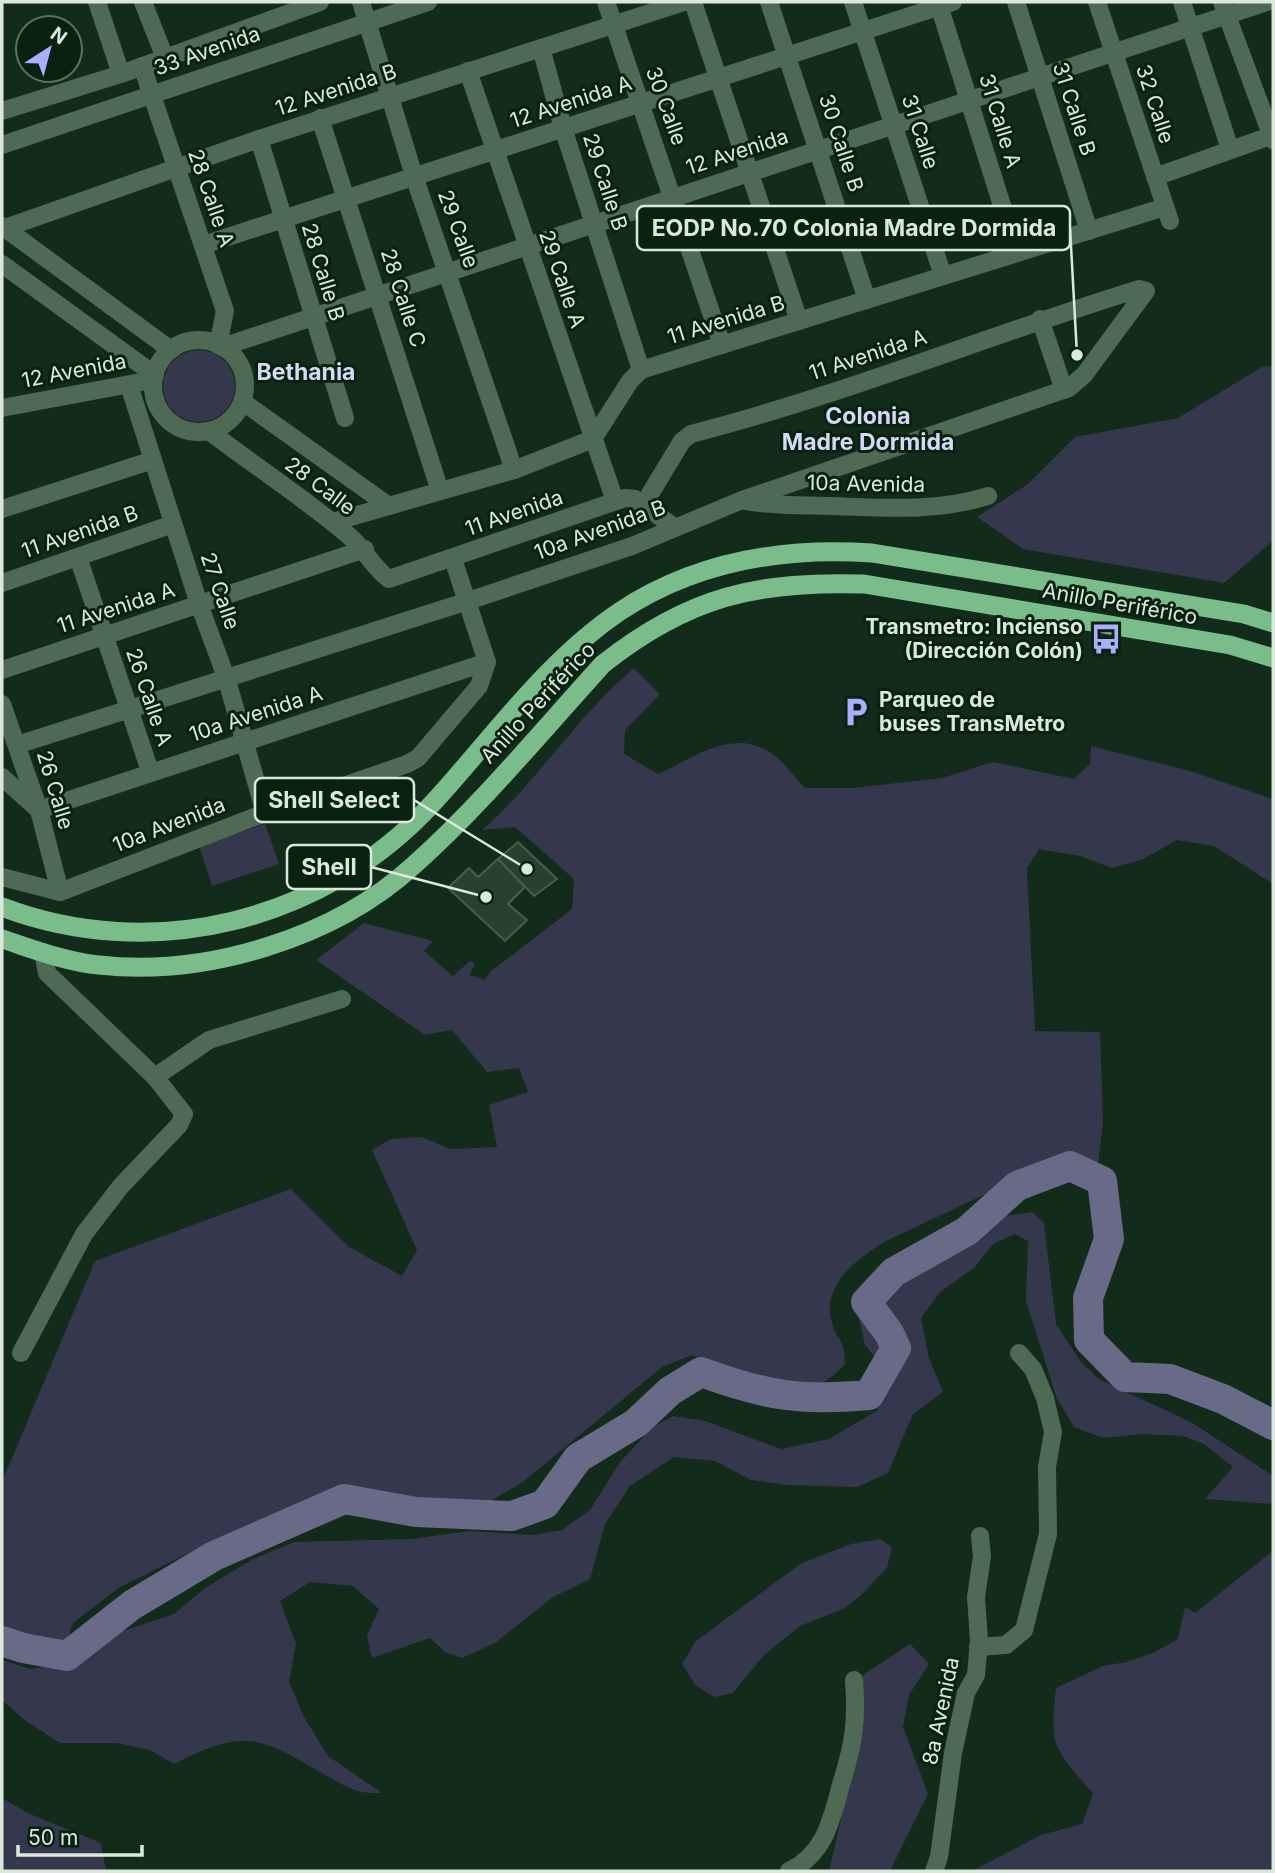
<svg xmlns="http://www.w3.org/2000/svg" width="1275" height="1873" viewBox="0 0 1275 1873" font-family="Inter,sans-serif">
  <rect width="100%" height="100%" fill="#132b1a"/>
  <g fill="#35374c">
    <circle cx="199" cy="386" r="36"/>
    <path d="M1273,366V541L1224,583L1023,549L977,517L1028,484L1075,437L1178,418L1262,367Z"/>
    <path d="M634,668L660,694L625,730L624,754L658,774C696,757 735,725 775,756C786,764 794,778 805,788H853L942,778L993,762L1074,779L1090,764L1091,746L1190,771L1273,799V884L1214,846L1177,840L1141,860L1112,868L1080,856L1039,849L1027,868L1035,1031L1100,1032L1103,1123L1096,1181L1079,1166L1047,1165L884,1242C856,1260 821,1285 832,1323C837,1342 845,1337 845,1364C836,1373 827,1383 814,1385C789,1390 718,1363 692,1355L662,1367L523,1482L489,1502L453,1512L362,1493L319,1501L203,1546L120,1587L73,1623L68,1639L59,1649L20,1654L2,1647V1476L4,1477L95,1261L291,1189L349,1247L402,1276L417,1250L372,1150L391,1139L422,1137L450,1149L497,1147L489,1105L528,1092L519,1068L487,1072L452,1030L425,1035L316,960L364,923L433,941L424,951L453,976L470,961L475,963L470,975L485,980L490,972L572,909L574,879L515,827L482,830C538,781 577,716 634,668Z"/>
    <path d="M265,824L279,864L212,886L199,846Z"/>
    <path d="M1032,1212L1044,1223L1056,1324L1081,1362L1100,1380L1191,1422L1273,1476V1504L1205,1499L1233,1467L1204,1444L1183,1436L1143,1434L1103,1438L1074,1427L1057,1399L1026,1301L1028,1241L1015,1234L993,1244L974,1268L940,1292L921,1318L929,1358L943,1392L913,1414L888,1473L857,1487L787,1485L751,1480L715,1461L674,1457L630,1486L605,1524L590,1579L553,1597L495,1643L462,1658L445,1652L430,1638L372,1658L367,1636L379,1609L353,1586L310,1582L280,1601L296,1644L289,1682L304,1717L328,1756L382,1793C356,1794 349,1788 327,1776C260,1737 246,1727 174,1764L150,1750L117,1743H60L26,1721L2,1700V1660L30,1669L73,1662L120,1632L174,1614L205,1588L253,1559L294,1542L412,1539L469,1531L532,1535L562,1530L590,1510L620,1462L653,1427L673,1416L705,1421L781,1449L829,1439L878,1410L887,1373L865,1345L858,1314L877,1283L897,1267L1004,1216Z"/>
    <path d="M880,1539L892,1547L887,1568L861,1595L845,1608L800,1626L764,1655L733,1693L715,1697L696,1686L682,1664L696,1641L800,1564L851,1544Z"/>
    <path d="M1273,1551V1871H972L1041,1835L1082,1824L1093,1794C1055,1747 1049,1751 1056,1688L1103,1666L1127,1662L1155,1652L1178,1639L1185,1607L1195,1613Z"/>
    <path d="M910,1644L929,1664L909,1695L903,1727L928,1794L890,1871H829L845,1802L858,1678Z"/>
    <path d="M2,1798L30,1814L101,1843L106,1871H2Z"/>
  </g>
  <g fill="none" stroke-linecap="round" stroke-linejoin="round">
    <path stroke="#686a87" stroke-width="30" d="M2,1641L23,1648L67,1656L132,1605L214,1556L344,1499L416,1512L512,1516L545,1504L578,1458L636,1423L670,1391L701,1372C767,1396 799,1401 869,1395L896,1348L889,1333L866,1302L894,1272L967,1231L1017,1186L1070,1166L1102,1181L1109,1239L1088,1298L1089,1340L1125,1377L1170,1379L1223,1399L1273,1425"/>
  </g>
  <g fill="#28402e" stroke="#465f4c" stroke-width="2">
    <path d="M518,842L557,879L534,896L498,859Z"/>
    <path d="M498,859L525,887L508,904L527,920L505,941L448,888L469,868L478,877Z"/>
  </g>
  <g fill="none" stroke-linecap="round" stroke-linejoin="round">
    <g stroke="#4e6a54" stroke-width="18">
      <path d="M97,2L121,74"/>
      <path d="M143,2L165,58"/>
      <path d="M361,2L414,176L514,470"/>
      <path d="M606,2L722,345"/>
      <path d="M693,2L799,321"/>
      <path d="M769,2L867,300"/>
      <path d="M853,2L943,276"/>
      <path d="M938,2L1017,253"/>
      <path d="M1016,2L1089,231"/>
      <path d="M1097,2L1170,221"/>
      <path d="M1182,2L1230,149"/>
      <path d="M1222,2L1273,140"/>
      <path d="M541,48L563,128L641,370"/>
      <path d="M142,66L225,311L218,345"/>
      <path d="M468,71L615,501"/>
      <path d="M320,118L440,491"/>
      <path d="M259,139L345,418"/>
      <path d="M1155,177L1273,135"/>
      <path d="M2,226L171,350"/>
      <path d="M5,228L259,139L684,2"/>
      <path d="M203,245L953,2"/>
      <path d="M2,264L155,375"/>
      <path d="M1040,319L1064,390"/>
      <circle cx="199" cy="386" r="46"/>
      <path d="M222,347L1267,2"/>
      <path d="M129,385L199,604L226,677L265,813"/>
      <path d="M243,402L389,506"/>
      <path d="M2,408L141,382"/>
      <path d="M209,431C255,466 304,498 348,535C365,549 374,569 389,579L625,498L635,499L674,527"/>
      <path d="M745,501C774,506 802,505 832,506C886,508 936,512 988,496"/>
      <path d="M2,509L153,460"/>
      <path d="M333,522L514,470L593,439L630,381L641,370L1165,207"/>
      <path d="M78,557L150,771"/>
      <path d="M2,583L173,524"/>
      <path d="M2,670L365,549"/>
      <path d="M2,704L39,810L60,892"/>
      <path d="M17,745L468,601L632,546L742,500L1069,388L1084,375L1146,291L1139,289C989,335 843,395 691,434L682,441L644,504"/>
      <path d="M2,777L39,810L487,662"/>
      <path d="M2,877L60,892"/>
      <path d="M60,892L265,813L407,764L418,758L479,686L487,662L453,559"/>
      <path d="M155,1077L209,1040L342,999"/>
      <path d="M21,1353L84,1234L121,1186L179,1125L184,1114L155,1077L47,973L43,952"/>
      <path d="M978,1647L1006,1645L1024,1630L1048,1534L1047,1467L1053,1432L1045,1398L1033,1369L1019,1353"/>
      <path d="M789,1871C826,1854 832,1817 842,1781C854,1743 857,1720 854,1680"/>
      <path d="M934,1871L939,1857L953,1753L966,1693L976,1675L979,1641L976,1597L982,1556L980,1536"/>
    </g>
    <g stroke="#4e6a54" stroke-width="18">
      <path d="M2,111L121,74L320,2"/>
      <path d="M2,145L428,2"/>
    </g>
    <g stroke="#7bbc8b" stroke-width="19">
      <path d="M2,907C152,964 323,922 432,804C492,739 545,662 619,612C694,562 783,547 872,553L1244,614L1273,623"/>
      <path d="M2,939C33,949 66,962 99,965C205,977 335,938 414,865C482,804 541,732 603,664C689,596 757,581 864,584L1230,645L1273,658"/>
    </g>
  </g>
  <defs>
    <g id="bus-bare" transform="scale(2.415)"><path d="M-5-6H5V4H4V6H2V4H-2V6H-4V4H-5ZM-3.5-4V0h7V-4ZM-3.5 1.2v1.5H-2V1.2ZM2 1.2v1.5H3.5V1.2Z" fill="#abaffb" stroke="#092111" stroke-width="2.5" paint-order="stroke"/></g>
    <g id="parking-bare" transform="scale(2.415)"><path d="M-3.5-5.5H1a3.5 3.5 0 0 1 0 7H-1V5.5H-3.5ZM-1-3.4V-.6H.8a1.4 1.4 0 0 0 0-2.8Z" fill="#abaffb" stroke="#092111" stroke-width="2.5" paint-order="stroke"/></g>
  </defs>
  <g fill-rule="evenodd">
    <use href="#bus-bare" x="1106" y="639"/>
    <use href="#parking-bare" x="856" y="712"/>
  </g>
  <g text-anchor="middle" stroke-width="6" stroke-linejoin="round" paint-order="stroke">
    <g font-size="21" fill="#dbe9dd" stroke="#092111">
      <text transform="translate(207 51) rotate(-19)" y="7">33 Avenida</text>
      <text transform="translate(336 90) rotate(-18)" y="7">12 Avenida B</text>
      <text transform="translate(571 102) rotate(-18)" y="7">12 Avenida A</text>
      <text transform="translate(1155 104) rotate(72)" y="7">32 Calle</text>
      <text transform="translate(666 106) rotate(70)" y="7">30 Calle</text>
      <text transform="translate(1074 109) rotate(72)" y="7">31 Calle B</text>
      <text transform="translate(1000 121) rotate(73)" y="7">31 Calle A</text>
      <text transform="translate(920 132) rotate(72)" y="7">31 Calle</text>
      <text transform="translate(841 143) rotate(72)" y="7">30 Calle B</text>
      <text transform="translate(737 152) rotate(-18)" y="7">12 Avenida</text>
      <text transform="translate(605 182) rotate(72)" y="7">29 Calle B</text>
      <text transform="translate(211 198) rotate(71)" y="7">28 Calle A</text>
      <text transform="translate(458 229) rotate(70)" y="7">29 Calle</text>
      <text transform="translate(323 272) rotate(73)" y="7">28 Calle B</text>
      <text transform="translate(562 279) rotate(71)" y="7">29 Calle A</text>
      <text transform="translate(403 298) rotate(72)" y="7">28 Calle C</text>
      <text transform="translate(726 320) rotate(-17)" y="7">11 Avenida B</text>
      <text transform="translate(868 355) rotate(-18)" y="7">11 Avenida A</text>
      <text transform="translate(74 371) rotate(-11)" y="7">12 Avenida</text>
      <text transform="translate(866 484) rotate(1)" y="7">10a Avenida</text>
      <text transform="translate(320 486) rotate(37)" y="7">28 Calle</text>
      <text transform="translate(514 513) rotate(-19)" y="7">11 Avenida</text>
      <text transform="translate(600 530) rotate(-20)" y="7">10a Avenida B</text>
      <text transform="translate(80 532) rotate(-19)" y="7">11 Avenida B</text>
      <text transform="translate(220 591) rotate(71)" y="7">27 Calle</text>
      <text transform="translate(1120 604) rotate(10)" y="7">Anillo Periférico</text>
      <text transform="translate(116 608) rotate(-18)" y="7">11 Avenida A</text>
      <text transform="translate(149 697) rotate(71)" y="7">26 Calle A</text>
      <text transform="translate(538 703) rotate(-47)" y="7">Anillo Periférico</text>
      <text transform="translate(256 714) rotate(-18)" y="7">10a Avenida A</text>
      <text transform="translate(55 790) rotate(73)" y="7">26 Calle</text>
      <text transform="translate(169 825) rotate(-21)" y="7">10a Avenida</text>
      <text transform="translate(941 1711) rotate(-78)" y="7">8a Avenida</text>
    </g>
    <g font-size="21" font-weight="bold" fill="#dbe9dd" stroke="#092111" text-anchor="end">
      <text x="1083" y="634">Transmetro: Incienso<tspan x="1083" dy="24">(Dirección Colón)</tspan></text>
      <text x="879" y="707" text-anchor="start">Parqueo de<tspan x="879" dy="24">buses TransMetro</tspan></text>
    </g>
    <g font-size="23" font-weight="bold" fill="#d6d9f6" stroke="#092111">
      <text x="306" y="380">Bethania</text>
      <text x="868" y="424">Colonia<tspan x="868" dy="26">Madre Dormida</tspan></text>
    </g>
  </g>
  <path fill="none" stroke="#dbe9dd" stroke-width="2.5" d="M1077 355L1070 228M527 869L414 800M486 897L371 867"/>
  <g fill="#dbe9dd" stroke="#092111" stroke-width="2.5">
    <circle cx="1077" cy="355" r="7"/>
    <circle cx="527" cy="869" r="7"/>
    <circle cx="486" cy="897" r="7"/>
  </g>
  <g fill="#092111" stroke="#dbe9dd" stroke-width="2.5">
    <rect x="637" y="206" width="433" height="44" rx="7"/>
    <rect x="255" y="778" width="159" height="44" rx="7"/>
    <rect x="287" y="845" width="84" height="44" rx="7"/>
  </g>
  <g font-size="23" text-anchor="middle" font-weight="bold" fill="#dbe9dd">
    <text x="854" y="236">EODP No.70 Colonia Madre Dormida</text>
    <text x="334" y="808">Shell Select</text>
    <text x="329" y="875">Shell</text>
  </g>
  <rect width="1275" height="1873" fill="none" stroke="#dbe9dd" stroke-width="7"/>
  <g transform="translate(49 49) rotate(36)"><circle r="33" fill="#092111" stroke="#5d7163" stroke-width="2"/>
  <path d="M0-5L12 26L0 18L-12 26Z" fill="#abaffb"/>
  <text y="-10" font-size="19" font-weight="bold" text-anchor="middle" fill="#dbe9dd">N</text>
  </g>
  <path d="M18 1845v10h124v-10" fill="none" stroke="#dbe9dd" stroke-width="3.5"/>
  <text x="28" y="1845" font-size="21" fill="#dbe9dd" stroke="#092111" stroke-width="5" paint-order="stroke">50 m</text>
</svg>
